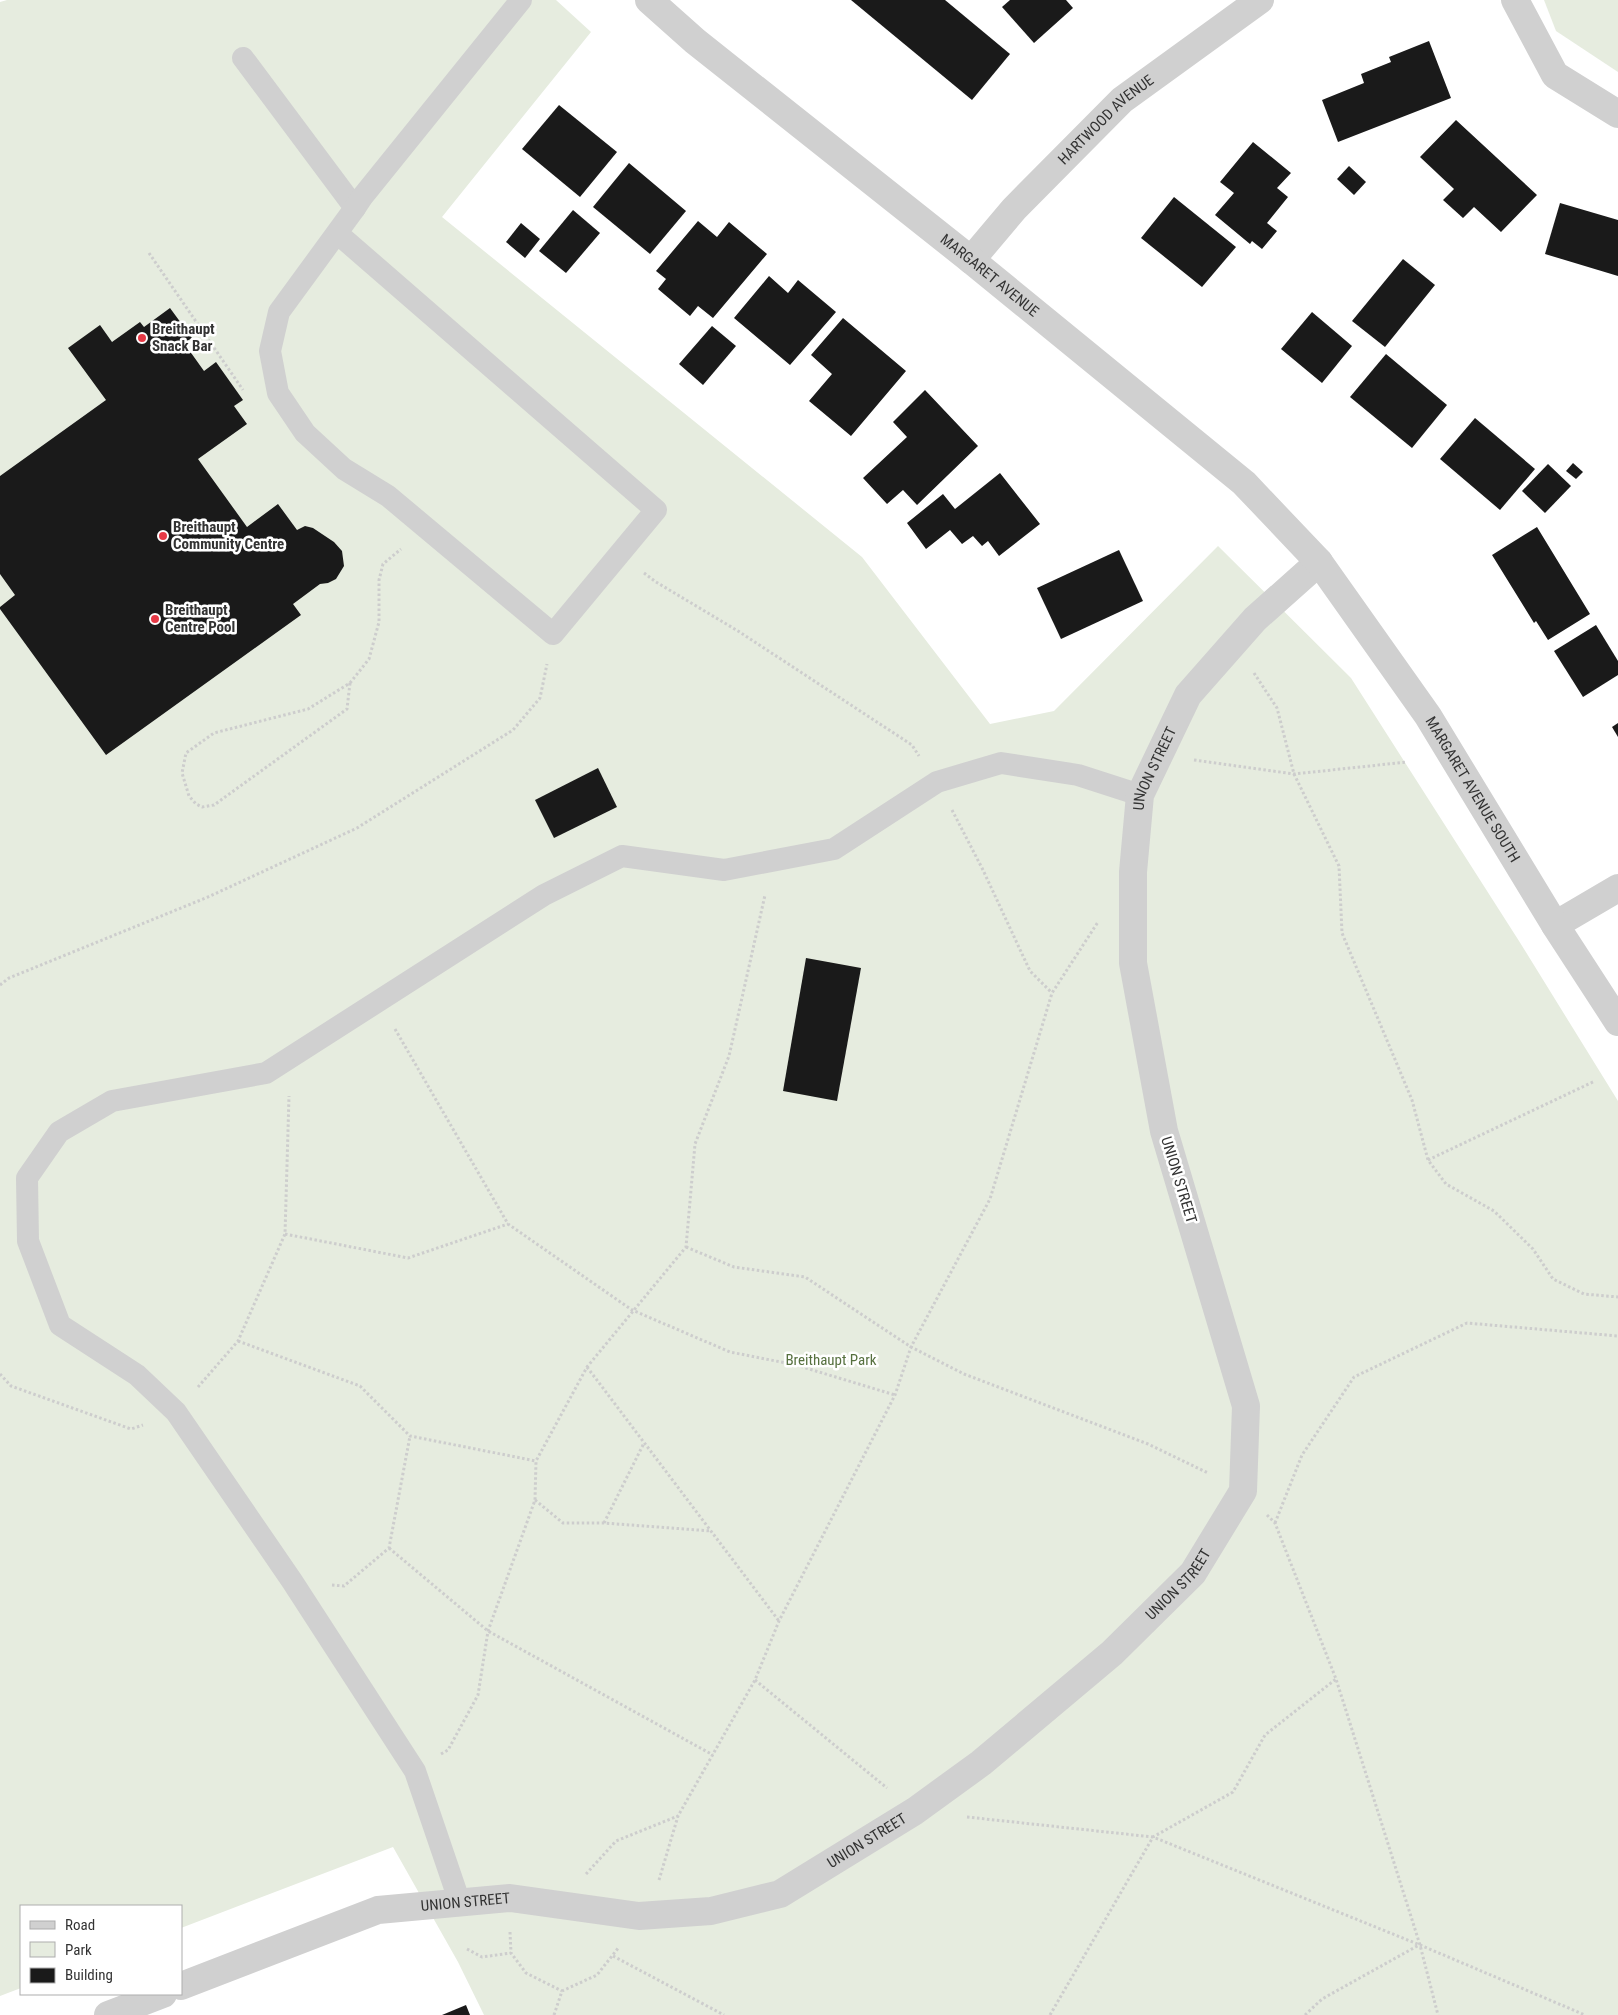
<svg xmlns="http://www.w3.org/2000/svg" width="1618" height="2015" viewBox="0 0 1618 2015" font-family="'Roboto Condensed',sans-serif">
  <rect width="100%" height="100%" fill="#fff"/>
  <g fill="#e6ecdf">
    <path d="M7,0H556L591,32L442,217L862,557L990,724L1054,711L1218,546L1351,678L1519,941L1618,1101V2015H484L458,1962L393,1847L181,1928V1906H21V1988L0,1996V2Z"/>
    <path d="M1544,0H1618V72L1556,31Z"/>
  </g>
  <g fill="#1a1a1a">
    <path d="M851,0H945L1010,54L972,100Z"/>
    <path d="M1010,0H1066L1073,8L1034,43L1002,7Z"/>
    <path d="M1429,41L1451,98L1338,142L1322,100L1364,83L1361,74L1391,62L1389,57Z"/>
    <path d="M559,105L617,152L580,197L522,149Z"/>
    <path d="M1456,120L1537,195L1501,232L1474,207L1463,218L1443,200L1454,189L1420,157Z"/>
    <path d="M1253,142L1291,173L1277,188L1288,197L1267,223L1277,231L1262,249L1252,241L1250,244L1215,215L1234,193L1220,182Z"/>
    <path d="M629,163L686,211L650,254L593,207Z"/>
    <path d="M1349,166L1366,182L1354,195L1337,179Z"/>
    <path d="M1174,197L1236,247L1202,287L1141,238Z"/>
    <path d="M1560,203L1618,220V276L1545,254Z"/>
    <path d="M573,210L600,233L566,273L539,251Z"/>
    <path d="M698,221L717,237L729,222L767,254L713,318L698,306L690,316L658,289L666,279L656,271Z"/>
    <path d="M521,223L540,239L525,258L506,242Z"/>
    <path d="M1403,259L1435,285L1385,347L1352,321Z"/>
    <path d="M769,276L788,293L798,280L836,312L790,365L734,318Z"/>
    <path d="M170,308L192,338L184,343L204,371L216,362L243,400L234,406L247,424L198,459L247,527L278,504L297,530L305,526L313,528L334,542L342,551L344,566L336,579L328,583L320,584L293,604L301,615L106,755L0,609V607L15,595L0,574V476L106,400L68,348L100,325L112,342L140,322L144,327Z"/>
    <path d="M1312,312L1352,346L1322,383L1281,349Z"/>
    <path d="M843,318L906,371L851,436L809,401L832,374L811,355Z"/>
    <path d="M712,326L736,346L703,385L679,364Z"/>
    <path d="M1386,354L1447,405L1412,448L1350,397Z"/>
    <path d="M925,390L978,446L917,505L903,490L887,504L863,478L907,437L893,422Z"/>
    <path d="M1475,418L1535,469L1500,510L1440,459Z"/>
    <path d="M1573,463L1583,472L1576,479L1566,471Z"/>
    <path d="M1548,464L1571,486L1545,513L1522,491Z"/>
    <path d="M1000,473L1040,524L999,556L988,541L982,546L973,536L962,544L950,530L926,549L907,523L943,494L955,509Z"/>
    <path d="M1537,527L1590,614L1548,640L1536,621L1534,623L1492,555Z"/>
    <path d="M1119,550L1143,601L1061,639L1037,588Z"/>
    <path d="M1596,625L1618,661V675L1583,697L1554,651Z"/>
    <path d="M1618,723V737L1612,727Z"/>
    <path d="M598,768L617,807L554,838L535,800Z"/>
    <path d="M806,958L861,968L837,1101L783,1091Z"/>
    <path d="M466,2005L470,2015H442Z"/>
  </g>
  <g fill="none" stroke-linecap="round" stroke-linejoin="round">
    <g stroke="#cdcdcd" stroke-width="3" stroke-dasharray="2.5 2.5" stroke-linecap="butt">
      <path d="M149,253L243,390"/>
      <path d="M644,573L656,582L738,631L912,745L919,756"/>
      <path d="M1254,673L1277,708L1294,774L1339,866L1342,933L1412,1100L1428,1160L1446,1184L1494,1211L1533,1249L1553,1279L1584,1294L1618,1297"/>
      <path d="M350,683L347,709L214,805L202,807L196,804L189,796L182,773L186,753L214,733L308,709L350,683L369,659L379,622V580L383,564L401,549"/>
      <path d="M1194,760L1294,774L1407,762"/>
      <path d="M952,810L983,870L1030,971L1052,993"/>
      <path d="M0,985L9,978L208,897L357,828L513,730L540,698L547,664"/>
      <path d="M395,1029L508,1224L632,1310L730,1352L796,1365L895,1395"/>
      <path d="M1428,1160L1595,1081"/>
      <path d="M285,1234L408,1258L508,1224"/>
      <path d="M686,1247L734,1267L805,1277L911,1347L964,1374L1148,1444L1208,1473"/>
      <path d="M238,1341L360,1386L410,1436L536,1461"/>
      <path d="M587,1367L779,1621"/>
      <path d="M0,1374L11,1386L131,1429L143,1425"/>
      <path d="M198,1387L238,1341L285,1234L289,1096"/>
      <path d="M535,1500L563,1523H604L711,1531"/>
      <path d="M1267,1515L1275,1523L1336,1679L1420,1945L1438,2015"/>
      <path d="M604,1523L644,1443"/>
      <path d="M1275,1523L1302,1455L1354,1377L1467,1323L1618,1336"/>
      <path d="M389,1548L488,1631L713,1755"/>
      <path d="M332,1585L344,1586L389,1548L410,1436"/>
      <path d="M755,1680L887,1788"/>
      <path d="M441,1754L448,1750L478,1695L488,1631L535,1500L536,1461L587,1367L686,1247L695,1144L729,1056L765,895"/>
      <path d="M967,1817L1153,1837L1420,1945L1585,2015"/>
      <path d="M586,1874L616,1841L678,1816"/>
      <path d="M659,1880L678,1816L755,1680L779,1621L895,1395L911,1347L990,1199L1052,993L1098,922"/>
      <path d="M510,1932L511,1953L526,1973L562,1991"/>
      <path d="M467,1949L482,1957L511,1953"/>
      <path d="M613,1956L724,2015"/>
      <path d="M554,2015L562,1991L597,1975L619,1947"/>
      <path d="M1050,2015L1153,1837L1233,1792L1265,1735L1336,1679"/>
      <path d="M1305,2015L1322,1999L1419,1945"/>
    </g>
    <g stroke="#d0d0d0" stroke-width="22">
      <path d="M243,58L355,208"/>
      <path d="M337,233L656,510L553,634L388,496L344,469L305,433L278,393L270,351L279,312L355,208L363,196L521,0"/>
      <path d="M460,1903L415,1771L292,1581L176,1412L137,1375L60,1325L28,1241L27,1178L59,1132L112,1101L266,1073L544,895L622,856L724,870L834,849L937,782L1001,763L1078,775L1140,795"/>
    </g>
    <g stroke="#d0d0d0" stroke-width="28">
      <path d="M1515,0L1555,75L1618,114"/>
      <path id="s1" d="M971,260L1014,209L1122,100L1260,0"/>
      <path d="M1555,925L1618,888"/>
      <path id="s2" d="M181,1986L378,1910L510,1898L639,1916L711,1911L780,1894L915,1811L981,1763L1112,1653L1193,1573L1243,1491L1246,1406L1164,1131L1133,963V872L1140,795L1188,695L1255,619L1319,562"/>
      <path d="M108,2015L163,1994"/>
    </g>
    <path stroke="#d0d0d0" stroke-width="28" id="s3" d="M649,0L695,41L971,260L1244,483L1319,562L1428,716L1555,925L1618,1022"/>
  </g>
  <g fill="#e63946" stroke="#fff" stroke-width="2">
    <circle cx="142" cy="338" r="5"/>
    <circle cx="163" cy="536" r="5"/>
    <circle cx="155" cy="619" r="5"/>
  </g>
  <g text-anchor="middle" stroke-width="5" stroke-linejoin="round" paint-order="stroke">
    <g font-size="15" fill="#333" stroke="#fff">
      <text dy="5" stroke="none"><textPath href="#s1" startOffset="195">HARTWOOD AVENUE</textPath></text>
      <text dy="5" stroke="none"><textPath href="#s3" startOffset="438">MARGARET AVENUE</textPath></text>
      <text dy="5" stroke="none"><textPath href="#s2" startOffset="1979">UNION STREET</textPath></text>
      <text dy="5" stroke="none"><textPath href="#s3" startOffset="1150">MARGARET AVENUE SOUTH</textPath></text>
      <text transform="translate(1179 1180) rotate(73)" y="5">UNION STREET</text>
      <text dy="5" stroke="none"><textPath href="#s2" startOffset="1124">UNION STREET</textPath></text>
      <text dy="5" stroke="none"><textPath href="#s2" startOffset="719">UNION STREET</textPath></text>
      <text dy="5" stroke="none"><textPath href="#s2" startOffset="299">UNION STREET</textPath></text>
    </g>
    <g font-size="15" font-weight="bold" fill="#333" stroke="#fff" text-anchor="start">
      <text x="152" y="334">Breithaupt<tspan x="152" dy="17">Snack Bar</tspan></text>
      <text x="173" y="532">Breithaupt<tspan x="173" dy="17">Community Centre</tspan></text>
      <text x="165" y="615">Breithaupt<tspan x="165" dy="17">Centre Pool</tspan></text>
    </g>
    <g font-size="15" fill="#56703f" stroke="#fff">
      <text x="831" y="1365">Breithaupt Park</text>
    </g>
  </g>
  <rect x="20" y="1905" width="162" height="90" fill="#ffffff" stroke="#adadad"/>
  <rect x="30" y="1921" width="25" height="8" fill="#d0d0d0" stroke="#adadad"/>
  <text x="65" y="1930" font-size="15" fill="#333333">Road</text>
  <rect x="30" y="1942" width="25" height="15" fill="#e6ecdf" stroke="#adadad"/>
  <text x="65" y="1955" font-size="15" fill="#333333">Park</text>
  <rect x="30" y="1968" width="25" height="15" fill="#1a1a1a" stroke="#adadad"/>
  <text x="65" y="1980" font-size="15" fill="#333333">Building</text>
</svg>
